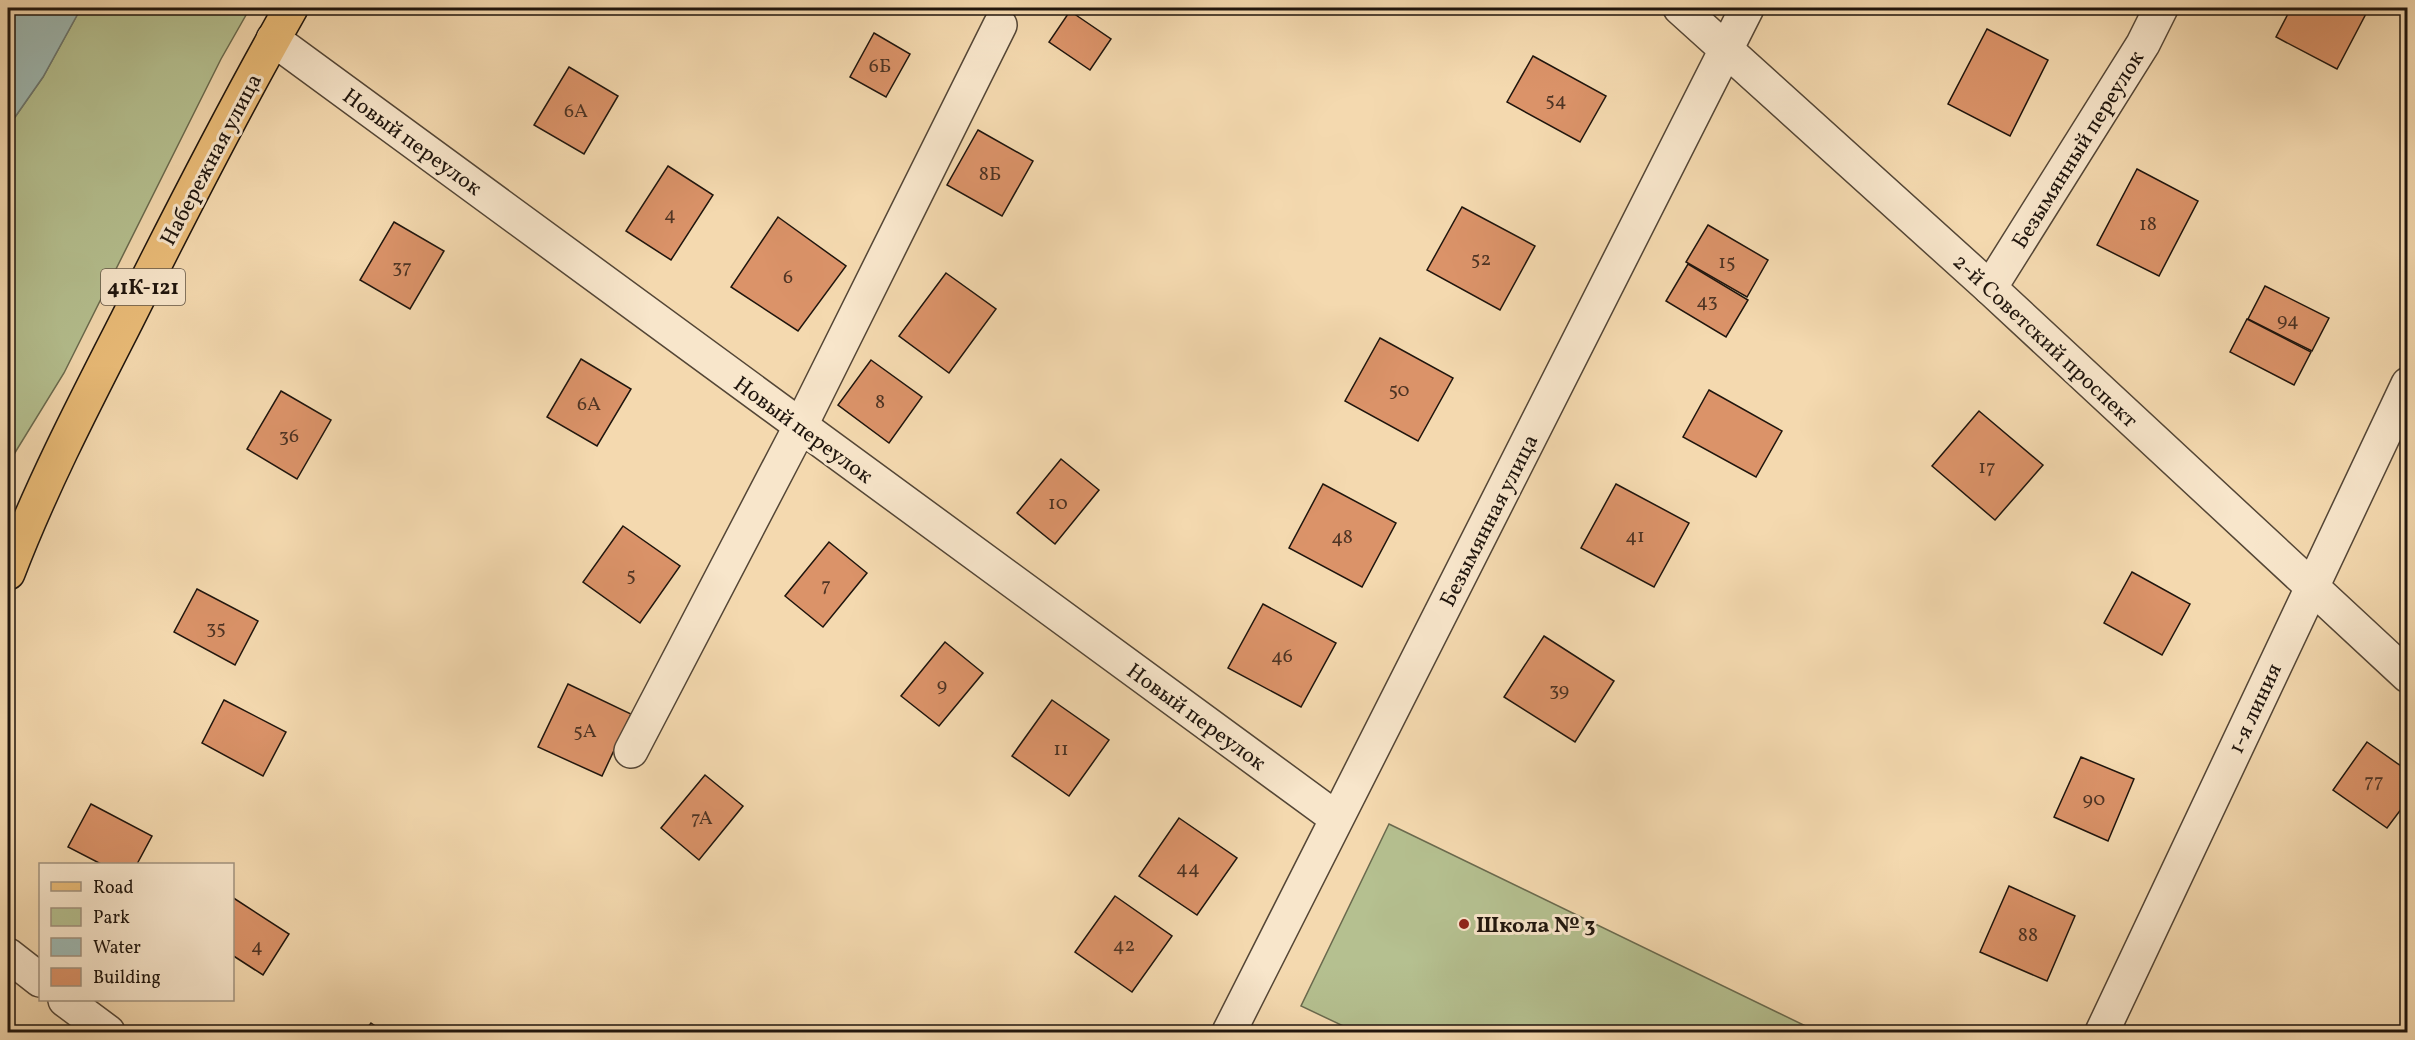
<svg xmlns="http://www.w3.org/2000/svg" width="2415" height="1040" viewBox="0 0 2415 1040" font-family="Vollkorn,serif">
  <rect width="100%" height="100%" fill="#f4d9af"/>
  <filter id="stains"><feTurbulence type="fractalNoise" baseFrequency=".00333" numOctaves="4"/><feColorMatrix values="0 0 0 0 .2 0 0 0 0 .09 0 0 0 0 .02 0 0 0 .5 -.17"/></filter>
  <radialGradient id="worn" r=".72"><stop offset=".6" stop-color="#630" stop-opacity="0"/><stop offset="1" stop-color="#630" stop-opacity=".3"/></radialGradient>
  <g fill="#b5c090" stroke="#6a6a4e" stroke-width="1.5">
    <path d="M81,8H250L221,59L64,373L8,464V127L43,77Z"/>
    <path d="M1389,824L1818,1032H1356L1301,1006Z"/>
  </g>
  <path fill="#9eb9b3" stroke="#6b7771" stroke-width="1.5" d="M8,8H81L43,77L8,127Z"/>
  <g fill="#db9369" stroke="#1f150d" stroke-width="1.5">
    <path d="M1132,8H1145L1140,13Z"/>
    <path d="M2291,8H2369L2337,69L2276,37Z"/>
    <path d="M1070,11L1111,39L1090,70L1049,42Z"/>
    <path d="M1987,29L2048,60L2010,136L1948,104Z"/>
    <path d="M874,33L910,54L886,97L850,77Z"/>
    <path d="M1533,56L1606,96L1580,142L1507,102Z"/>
    <path d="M569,67L618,96L584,154L534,125Z"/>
    <path d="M978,130L1033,161L1002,216L947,185Z"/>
    <path d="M668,166L713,195L671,260L626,231Z"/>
    <path d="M2137,169L2198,201L2159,276L2097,245Z"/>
    <path d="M1462,207L1535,246L1500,310L1427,270Z"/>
    <path d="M778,217L846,266L798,331L731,287Z"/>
    <path d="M394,222L444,251L410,309L360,280Z"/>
    <path d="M1708,225L1768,260L1747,297L1686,262Z"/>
    <path d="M1688,264L1748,300L1726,337L1666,301Z"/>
    <path d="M946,273L996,309L949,373L899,336Z"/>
    <path d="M2265,286L2329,318L2312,351L2248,319Z"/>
    <path d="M2247,319L2311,352L2294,385L2230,352Z"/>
    <path d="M1380,338L1453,378L1418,441L1345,401Z"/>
    <path d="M581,359L631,389L597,446L547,417Z"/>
    <path d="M871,360L922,397L889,443L838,405Z"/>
    <path d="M1709,390L1782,431L1756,477L1683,437Z"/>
    <path d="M281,391L331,420L297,479L247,449Z"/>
    <path d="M1979,411L2043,465L1995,520L1932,466Z"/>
    <path d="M1061,459L1099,490L1055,544L1017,513Z"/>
    <path d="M1323,484L1396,523L1362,587L1289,548Z"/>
    <path d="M1616,484L1689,523L1654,587L1581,548Z"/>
    <path d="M623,526L680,566L640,623L583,582Z"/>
    <path d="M829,542L867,573L823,627L785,596Z"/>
    <path d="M2132,572L2190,604L2162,655L2104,623Z"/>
    <path d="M197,589L258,621L235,665L174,632Z"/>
    <path d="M1263,604L1336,643L1301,707L1228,668Z"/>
    <path d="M1544,636L1614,681L1575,742L1504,697Z"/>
    <path d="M945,642L983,673L939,726L901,696Z"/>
    <path d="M568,684L631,714L602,776L538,747Z"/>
    <path d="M224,700L286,732L263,776L202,743Z"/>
    <path d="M1052,700L1109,740L1069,796L1012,756Z"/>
    <path d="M2367,742L2408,771V800L2387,828L2333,790Z"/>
    <path d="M2081,757L2134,779L2108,841L2054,817Z"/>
    <path d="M705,775L743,806L699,860L661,828Z"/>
    <path d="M91,804L152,836L137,864H101L68,847Z"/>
    <path d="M1179,818L1237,858L1197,915L1139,876Z"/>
    <path d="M2009,886L2075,916L2047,981L1980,952Z"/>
    <path d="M1115,896L1172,936L1132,992L1075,952Z"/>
    <path d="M232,897L289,934L263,975L232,955Z"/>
    <path d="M371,1023L384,1032H364Z"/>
  </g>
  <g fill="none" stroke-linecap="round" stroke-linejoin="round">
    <g stroke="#544636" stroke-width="36">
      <g id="minor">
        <path d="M1680,8L1990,288L2408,676"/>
        <path d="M273,39L1336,818"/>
        <path d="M1990,288L2143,44L2161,8"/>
        <path d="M631,751L800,427L1000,25"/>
        <path d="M8,955L40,980"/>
        <path d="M65,1000L108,1032"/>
        <path d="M1229,1032L1747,8"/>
        <path d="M2102,1032L2408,384"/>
      </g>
    </g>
    <g stroke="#1f150d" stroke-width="36">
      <path id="major" d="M8,573C41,487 84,404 126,322C179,216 233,110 291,8"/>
    </g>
    <use href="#minor" stroke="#f8e6cb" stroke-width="33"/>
    <use href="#major" stroke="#eabc78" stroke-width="33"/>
  </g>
  <circle fill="#8f2418" stroke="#f8e6cb" stroke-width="2" cx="1464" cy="924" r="6"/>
  <g text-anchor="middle" stroke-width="6" stroke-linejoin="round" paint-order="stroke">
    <g font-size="20" fill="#4e3424">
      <text x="880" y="72">6Б</text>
      <text x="1556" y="106">54</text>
      <text x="576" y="117">6А</text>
      <text x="990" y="180">8Б</text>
      <text x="670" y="220">4</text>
      <text x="2148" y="230">18</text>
      <text x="1481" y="265">52</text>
      <text x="1727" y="268">15</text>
      <text x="402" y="273">37</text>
      <text x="788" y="283">6</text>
      <text x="1707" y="307">43</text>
      <text x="2288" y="326">94</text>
      <text x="1399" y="396">50</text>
      <text x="880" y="408">8</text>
      <text x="589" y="410">6А</text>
      <text x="289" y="442">36</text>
      <text x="1987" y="473">17</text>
      <text x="1058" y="509">10</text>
      <text x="1635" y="542">41</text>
      <text x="1342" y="543">48</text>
      <text x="631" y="581">5</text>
      <text x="826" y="591">7</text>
      <text x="216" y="634">35</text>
      <text x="1282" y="662">46</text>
      <text x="942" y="691">9</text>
      <text x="1559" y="696">39</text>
      <text x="585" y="737">5А</text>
      <text x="1061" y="755">11</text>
      <text x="2374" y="787">77</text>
      <text x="2094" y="805">90</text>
      <text x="702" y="824">7А</text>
      <text x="1188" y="874">44</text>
      <text x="2028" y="941">88</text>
      <text x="1124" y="951">42</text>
      <text x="257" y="952">4</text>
    </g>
    <rect fill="#f8e6cb" stroke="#605446" stroke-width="1.5" x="101" y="269" width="84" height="36" rx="4.5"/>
    <g font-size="21" font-weight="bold" fill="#1f150d">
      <text x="143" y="294">41К-121</text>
    </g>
    <g font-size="22" fill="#1f150d" stroke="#f8e6cb">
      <text transform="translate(413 141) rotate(36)" y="8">Новый переулок</text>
      <text transform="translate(2077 149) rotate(-58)" y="8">Безымянный переулок</text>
      <text transform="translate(210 159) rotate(-62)" y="8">Набережная улица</text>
      <text transform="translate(2046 340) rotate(43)" y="8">2-й Советский проспект</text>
      <text transform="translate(804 429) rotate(36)" y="8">Новый переулок</text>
      <text transform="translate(1488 520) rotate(-63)" y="8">Безымянная улица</text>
      <text transform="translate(2254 708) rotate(-65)" y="8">1-я линия</text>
      <text transform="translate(1197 716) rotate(36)" y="8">Новый переулок</text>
    </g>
    <g font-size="22" font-weight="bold" fill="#1f150d" stroke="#f8e6cb" text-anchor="start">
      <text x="1476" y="932">Школа № 3</text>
    </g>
  </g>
  <rect width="2415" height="1040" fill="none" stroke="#f4d9af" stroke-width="30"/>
  <rect x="9" y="9" width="2397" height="1022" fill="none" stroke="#1f150d" stroke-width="3"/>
  <rect x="15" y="15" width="2385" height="1010" fill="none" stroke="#1f150d" stroke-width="1.5"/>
  <rect x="39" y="863" width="195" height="138" fill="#f8e6cb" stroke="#a1927f" stroke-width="1.5"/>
  <rect x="51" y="882" width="30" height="9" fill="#eabc78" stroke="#a1927f" stroke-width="1.5"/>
  <text x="93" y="893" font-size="18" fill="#1f150d">Road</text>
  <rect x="51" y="908" width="30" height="18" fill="#b5c090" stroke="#a1927f" stroke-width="1.5"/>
  <text x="93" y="923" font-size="18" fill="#1f150d">Park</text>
  <rect x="51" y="938" width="30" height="18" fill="#9eb9b3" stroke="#a1927f" stroke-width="1.5"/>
  <text x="93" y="953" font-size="18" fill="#1f150d">Water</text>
  <rect x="51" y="968" width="30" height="18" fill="#db9369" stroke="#a1927f" stroke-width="1.5"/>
  <text x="93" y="983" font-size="18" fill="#1f150d">Building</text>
  <rect width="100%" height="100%" filter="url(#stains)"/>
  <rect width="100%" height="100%" fill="url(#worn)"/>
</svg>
